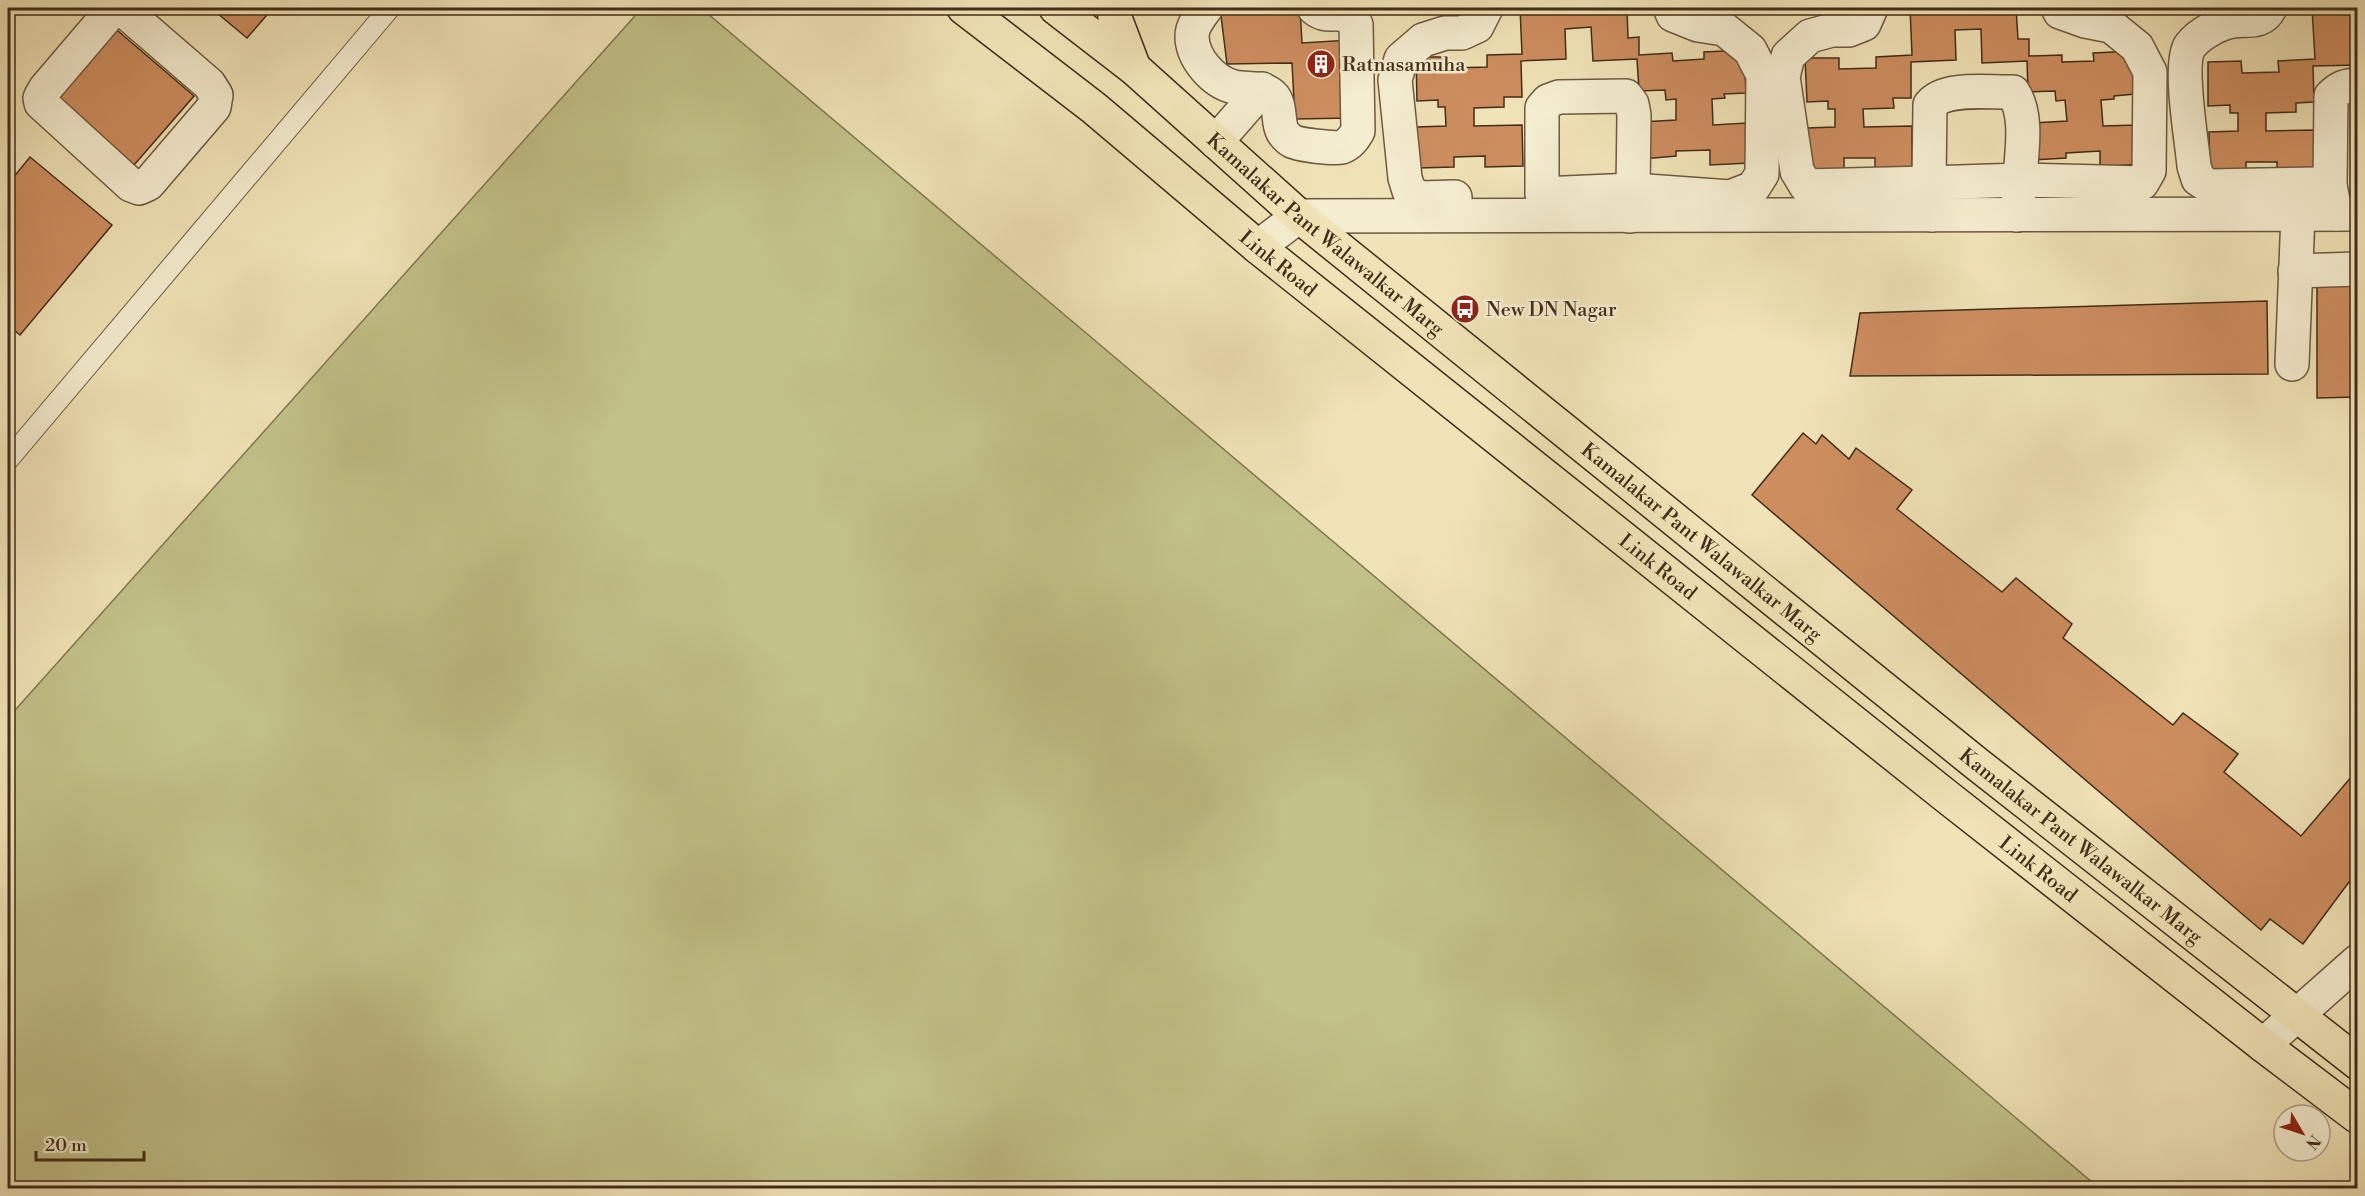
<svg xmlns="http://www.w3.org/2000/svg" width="2365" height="1196" viewBox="0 0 2365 1196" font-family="'Libre Bodoni',serif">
  <rect width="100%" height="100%" fill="#f0e3b7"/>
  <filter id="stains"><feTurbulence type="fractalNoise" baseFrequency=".00333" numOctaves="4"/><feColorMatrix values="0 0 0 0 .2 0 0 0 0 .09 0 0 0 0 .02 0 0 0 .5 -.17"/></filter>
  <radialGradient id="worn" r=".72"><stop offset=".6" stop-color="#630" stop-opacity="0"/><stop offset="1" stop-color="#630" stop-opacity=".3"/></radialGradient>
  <path fill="#c2c189" stroke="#827751" stroke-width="1.5" d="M642,8H701L2099,1188H8V718Z"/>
  <g fill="#cd8d5f" stroke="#412d19" stroke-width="1.5">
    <path d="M211,8H273L247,38Z"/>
    <path d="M1220,8H1300L1302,43L1350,40L1352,118L1295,119L1292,63L1227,64Z"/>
    <path d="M1520,8H1627L1628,38L1639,37V55L1672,53L1673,61L1704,59V52L1744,50L1746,93L1724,94L1725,98L1712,99L1713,125L1747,123L1749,163L1710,165V150L1676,151V156L1642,159L1640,122L1676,120V99L1666,100L1665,90L1639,91L1637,59L1593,61L1591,27L1565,29L1566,59L1521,61L1522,97H1504V107L1474,108V126L1522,125L1523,166L1485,167V156L1454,157V167L1418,168L1417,127L1446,126L1445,107H1438V100L1417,101L1416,57H1449L1450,68L1487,67V55L1522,54Z"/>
    <path d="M1910,8H2016L2018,39H2029V56L2062,55V62L2094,61L2093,53L2133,51L2135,94L2114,96V99L2101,100L2103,126L2137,125L2139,164L2100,167V151L2066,153V158L2032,160L2030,123L2067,121L2065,100L2056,101L2055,91L2028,92L2027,61L1982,63L1981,29L1955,30L1956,60L1911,62V98H1893L1894,108L1863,109L1864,127L1912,126V167L1875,168V158H1844V169L1808,170L1807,128L1835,127V109H1828V101L1807,102L1805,58H1839V69L1876,68V57L1912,55Z"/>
    <path d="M2312,8H2358V65L2313,66L2314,102L2296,103V112L2266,113V131L2314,130L2315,171L2277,172V162H2246V172L2210,174L2209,132L2238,131V113H2230V105L2208,106V62L2241,61L2242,73L2279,72L2278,61L2315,59Z"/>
    <path d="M111,25L194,96L128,172L46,101Z"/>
    <path d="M30,157L112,225L20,335L8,325V184Z"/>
    <path d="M2317,286H2358V397L2317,398Z"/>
    <path d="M2267,301L2268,374L1850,376L1860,313Z"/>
    <path d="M1803,433L1816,444L1822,435L1849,459L1856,448L1912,490L1897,509L2002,592L2016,578L2072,624L2063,638L2173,725L2183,713L2238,754L2224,772L2301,836L2358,769V886L2349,882L2303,944L2270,919L2261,930L1752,495Z"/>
  </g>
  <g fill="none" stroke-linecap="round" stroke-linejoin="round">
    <g stroke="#6d5a40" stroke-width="22">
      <path id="service" d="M8,460L390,8"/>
    </g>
    <g stroke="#6d5a40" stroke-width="36">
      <g id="minor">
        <path d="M114,8L45,89L40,98L41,103L131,185L139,188L148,184L214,107L216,95L209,84L121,8"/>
        <path d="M1206,8C1200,16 1192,26 1192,36C1192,58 1213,82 1234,87C1246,90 1258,86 1269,93C1284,102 1275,124 1285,135C1287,137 1289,140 1292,141C1299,145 1334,149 1342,147C1350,144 1354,138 1358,131L1356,25C1339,4 1330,22 1314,8"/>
        <path d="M1871,8L1864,24L1849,30H1832L1810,36L1788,56L1783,77L1797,171L1806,186L1929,183L1932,215"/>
        <path d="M2270,8C2262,24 2248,19 2234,21C2219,23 2199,34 2190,46C2178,64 2192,142 2194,166L2198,179L2209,186L2320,184L2330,186L2336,214"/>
        <path d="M2013,92C2029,116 2021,153 2020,180L1929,183L1930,105C1945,86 1989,93 2013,92Z"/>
        <path d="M1626,96L1632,104L1634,115L1633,190L1542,194V108L1548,101L1559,97Z"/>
        <path d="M1216,142L1262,89"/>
        <path d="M2330,186L2331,96C2339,88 2346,85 2358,85"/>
        <path d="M1455,197L1420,198L1409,191L1405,178L1395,80L1401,59L1423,40L1445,33H1462L1477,26L1486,8"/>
        <path d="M2017,215L2020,180L2142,183L2149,171L2150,72L2137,47L2111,26L2085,21L2060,12L2058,8"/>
        <path d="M1630,216L1633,190L1730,197L1753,188L1762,174L1763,75L1750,50L1724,29L1698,25L1673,15L1670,8"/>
        <path d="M1258,247L1299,216L2358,214"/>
        <path d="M2295,271L2358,269"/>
        <path d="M2292,364L2298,215"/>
        <path d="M2263,1045L2358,961"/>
      </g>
    </g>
    <g stroke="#412d19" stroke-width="36">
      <g id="primary">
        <path id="s1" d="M964,8L1094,108L1258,247L1946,796L2263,1045L2358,1117"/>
        <path id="s2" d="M1056,8L1135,69L1299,216L1977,764L2358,1063"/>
        <path d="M1114,8L1115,18L1134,68"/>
      </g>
    </g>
    <use href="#service" stroke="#f5edd0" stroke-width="20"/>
    <use href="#minor" stroke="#f5edd0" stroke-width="33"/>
    <use href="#primary" stroke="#f0e3b7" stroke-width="33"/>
  </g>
  <defs>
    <g id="building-disc" transform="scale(1.5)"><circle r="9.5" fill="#8f2418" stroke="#f5edd0"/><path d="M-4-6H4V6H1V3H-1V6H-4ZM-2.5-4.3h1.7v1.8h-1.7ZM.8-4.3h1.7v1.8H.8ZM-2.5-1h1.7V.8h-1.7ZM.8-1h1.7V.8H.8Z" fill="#fff"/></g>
    <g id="bus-disc" transform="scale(1.5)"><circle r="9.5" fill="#8f2418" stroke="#f5edd0"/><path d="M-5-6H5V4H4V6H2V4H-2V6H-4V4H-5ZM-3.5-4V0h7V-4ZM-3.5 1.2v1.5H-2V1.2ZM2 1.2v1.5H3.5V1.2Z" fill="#fff"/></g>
  </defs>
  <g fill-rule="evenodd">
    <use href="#building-disc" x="1321" y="64"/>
    <use href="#bus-disc" x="1465" y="309"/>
  </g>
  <g text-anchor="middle" stroke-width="5" stroke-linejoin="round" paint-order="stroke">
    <g font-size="20" fill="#412d19" stroke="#f5edd0" text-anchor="start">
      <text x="1342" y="71">Ratnasamuha</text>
      <text x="1486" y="316">New DN Nagar</text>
    </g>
    <g font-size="20" fill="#412d19" stroke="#f5edd0">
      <text dy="7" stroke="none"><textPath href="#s2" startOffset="352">Kamalakar Pant Walawalkar Marg</textPath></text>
      <text dy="7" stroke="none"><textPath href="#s1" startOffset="405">Link Road</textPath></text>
      <text dy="7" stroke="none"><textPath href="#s2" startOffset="838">Kamalakar Pant Walawalkar Marg</textPath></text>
      <text dy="7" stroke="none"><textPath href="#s1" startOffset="891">Link Road</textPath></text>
      <text dy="7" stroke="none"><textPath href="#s2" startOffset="1324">Kamalakar Pant Walawalkar Marg</textPath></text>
      <text dy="7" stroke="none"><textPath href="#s1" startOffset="1377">Link Road</textPath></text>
    </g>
  </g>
  <rect width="2365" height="1196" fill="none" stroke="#f0e3b7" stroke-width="30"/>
  <rect x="9" y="9" width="2347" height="1178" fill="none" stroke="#412d19" stroke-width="3"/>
  <rect x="15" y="15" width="2335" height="1166" fill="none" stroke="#412d19" stroke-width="1.5"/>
  <g transform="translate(2302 1133) rotate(129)"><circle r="28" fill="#f5edd0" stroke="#ada087" stroke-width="1.5"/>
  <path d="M0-4.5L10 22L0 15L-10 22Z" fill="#8f2418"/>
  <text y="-9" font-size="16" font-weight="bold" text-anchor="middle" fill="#412d19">N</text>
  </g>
  <path d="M36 1151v9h108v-9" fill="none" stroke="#412d19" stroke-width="3"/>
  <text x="45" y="1151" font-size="18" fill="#412d19" stroke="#f5edd0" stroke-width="4.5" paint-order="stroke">20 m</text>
  <rect width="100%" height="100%" filter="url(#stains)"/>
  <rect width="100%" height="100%" fill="url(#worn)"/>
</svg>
